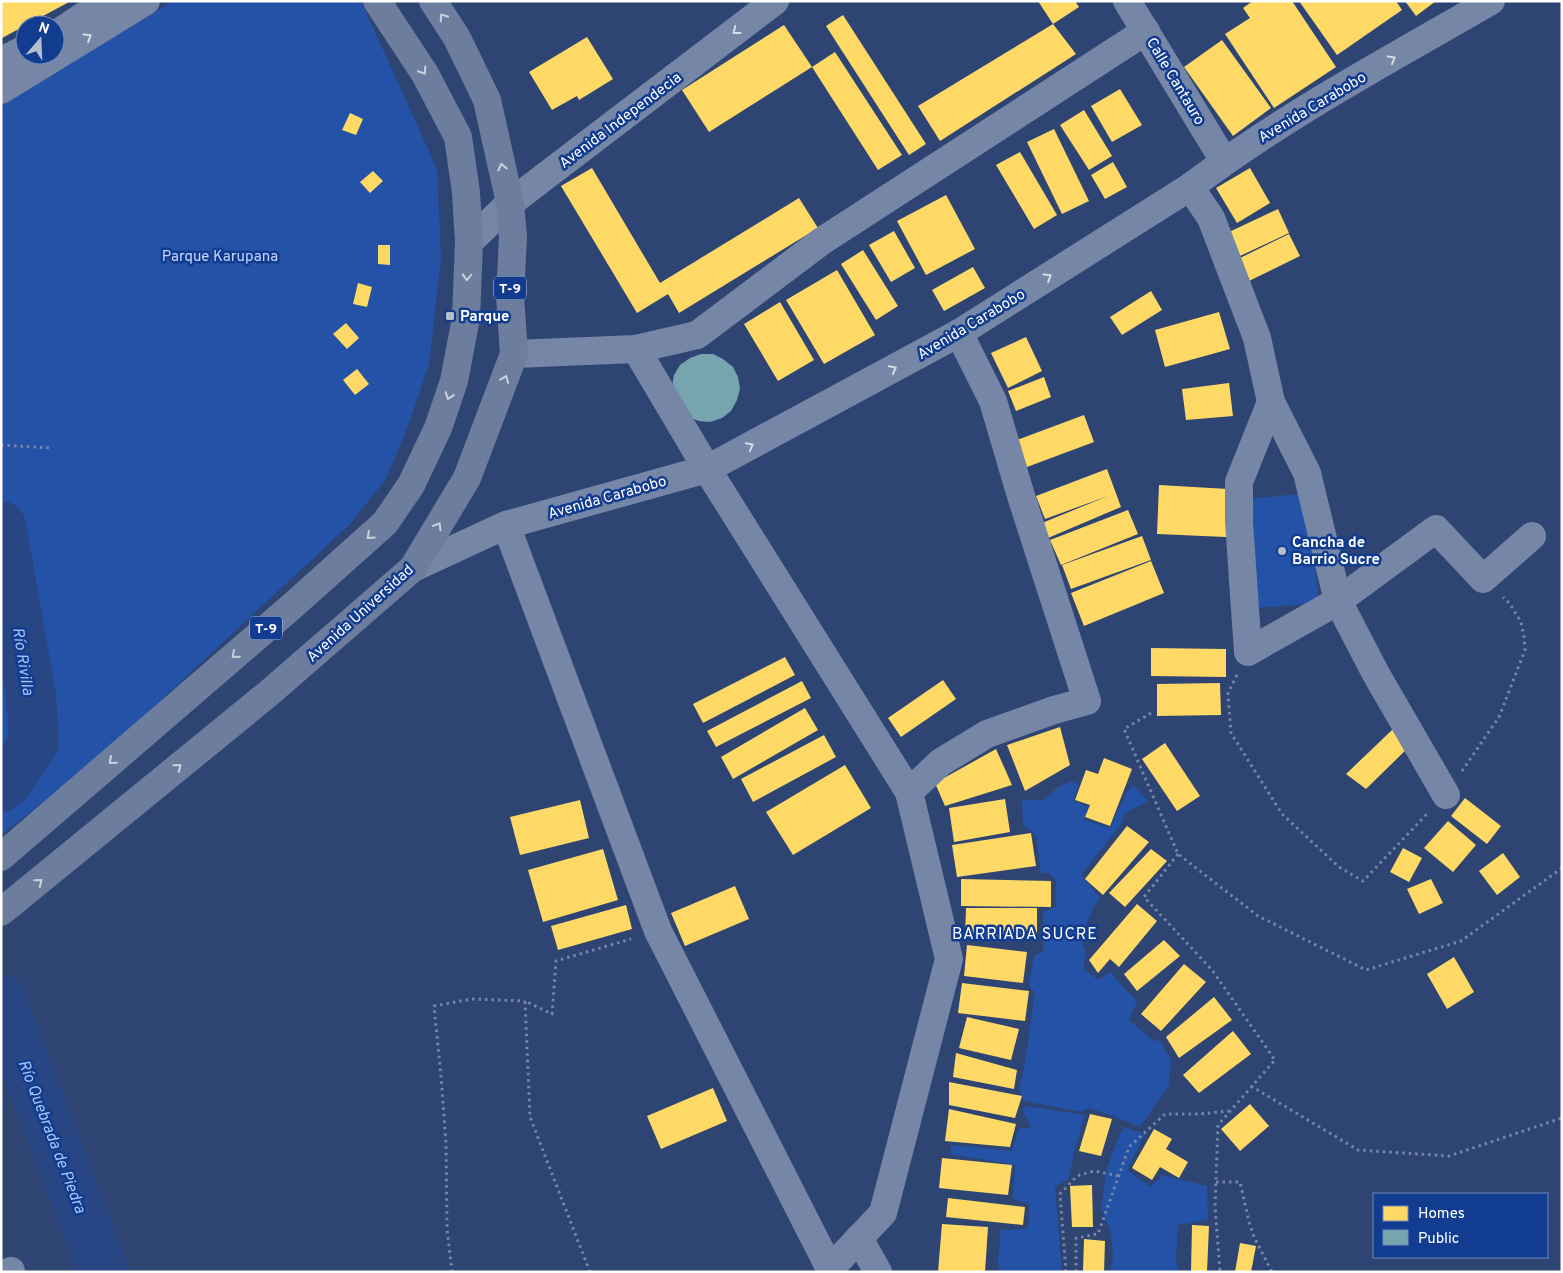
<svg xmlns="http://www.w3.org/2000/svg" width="1563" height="1273" viewBox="0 0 1563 1273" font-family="Overpass,sans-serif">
  <rect width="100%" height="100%" fill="#2e4573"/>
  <g fill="#2452a7">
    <path d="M173,1H361L437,169L441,258L429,364L409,423L386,479L349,525L89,767L1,835V106Z"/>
    <path d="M1307,493L1319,603L1257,608L1246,499Z"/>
    <path d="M1071,782L1078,784L1074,801L1088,807L1084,820L1110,828L1125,795L1133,785L1148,801L1124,814L1121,824L1081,875L1100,898L1093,908L1081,937L1086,953L1083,968L1098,980L1110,972L1137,1002L1129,1020L1152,1040L1160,1041L1171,1060L1169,1085L1140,1127L1114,1116L1089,1108L1080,1112L1024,1101L1019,1089L1024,1068L1035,993L1029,985L1034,956L1043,952V912L1056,907V881L1049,873H1041L1036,835L1023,825L1022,800H1043L1060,786Z"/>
    <path d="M1026,1106L1085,1115L1074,1152L1069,1179L1055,1186L1062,1272H999L998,1258L1001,1230L1027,1229L1029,1221V1204L1013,1199L1015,1165L950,1154L951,1145L1012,1151L1019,1128H1031L1023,1111Z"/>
    <path d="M1123,1127L1145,1134L1127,1170L1151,1187L1163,1175L1207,1186L1208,1220L1178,1225L1176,1258L1178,1272H1110L1113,1258L1111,1233L1101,1208L1107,1168Z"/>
  </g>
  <g fill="#ffd966">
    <path d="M1,1H71L2,38Z"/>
    <path d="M1038,1H1075L1079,7L1053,24Z"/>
    <path d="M1253,1H1292L1336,67L1274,108L1225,34L1250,18L1243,8Z"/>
    <path d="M1299,1H1396L1402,10L1337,55Z"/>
    <path d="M1405,1H1436L1416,16Z"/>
    <path d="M843,15L926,144L909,155L826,26Z"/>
    <path d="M1053,24L1076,54L940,141L918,106Z"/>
    <path d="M784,25L812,67L709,132L682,90Z"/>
    <path d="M587,37L613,79L579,100L577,96L552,110L529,72Z"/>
    <path d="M1222,40L1271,108L1233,136L1184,67Z"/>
    <path d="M835,52L902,155L878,170L812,67Z"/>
    <path d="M1120,89L1142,125L1112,142L1091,106Z"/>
    <path d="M1084,110L1112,156L1089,170L1060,125Z"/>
    <path d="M350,113L363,119L356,135L342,130Z"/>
    <path d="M1054,129L1089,201L1062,214L1027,142Z"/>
    <path d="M1020,152L1057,215L1034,229L996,165Z"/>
    <path d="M1113,162L1127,187L1105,199L1091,175Z"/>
    <path d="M592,168L660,283L799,198L818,228L679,313L668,294L637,313L561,186Z"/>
    <path d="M1250,168L1270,203L1237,223L1216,188Z"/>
    <path d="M373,171L383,181L370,193L360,182Z"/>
    <path d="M946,195L975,249L926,275L897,221Z"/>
    <path d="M1278,209L1289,233L1240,256L1229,232Z"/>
    <path d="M894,231L915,268L891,282L869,245Z"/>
    <path d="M1289,234L1300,256L1249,281L1238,259Z"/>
    <path d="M378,245H390V265L378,264Z"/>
    <path d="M863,250L898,306L876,320L841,264Z"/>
    <path d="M973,267L985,288L944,311L932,290Z"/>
    <path d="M837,270L875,335L824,364L786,300Z"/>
    <path d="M358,283L372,287L367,307L353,304Z"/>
    <path d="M1151,291L1162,310L1122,335L1110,317Z"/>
    <path d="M780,302L814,360L778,381L744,324Z"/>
    <path d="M1219,312L1230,349L1165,367L1155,330Z"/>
    <path d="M346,323L359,338L347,349L333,334Z"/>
    <path d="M1026,337L1042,371L1008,388L991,353Z"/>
    <path d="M357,369L369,384L355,395L343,380Z"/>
    <path d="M1044,377L1051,397L1016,411L1008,391Z"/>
    <path d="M1229,383L1233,416L1186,420L1182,389Z"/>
    <path d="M1084,415L1094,442L1027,467L1017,440Z"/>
    <path d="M1107,469L1121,507L1048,538L1042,523L1108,496L1045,519L1036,496Z"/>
    <path d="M1159,485L1228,489L1226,537L1157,534Z"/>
    <path d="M1128,510L1138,534L1061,565L1050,540Z"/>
    <path d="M1142,536L1151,560L1071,589L1062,565Z"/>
    <path d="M1151,561L1164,593L1084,626L1071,593Z"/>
    <path d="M1151,648L1226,649V677L1151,676Z"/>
    <path d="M785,657L795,675L703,723L693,704Z"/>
    <path d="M943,680L956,699L901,737L888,718Z"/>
    <path d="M802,681L811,698L716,747L707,731Z"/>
    <path d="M1220,683L1221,715L1157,716V684Z"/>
    <path d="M805,708L818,730L733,779L721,757Z"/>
    <path d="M1060,727L1070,765L1025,791L1007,745Z"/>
    <path d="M1392,730L1413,743L1366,789L1346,774Z"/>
    <path d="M824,735L836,757L753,802L741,779Z"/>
    <path d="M1165,743L1200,796L1177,811L1142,759Z"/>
    <path d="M996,749L1012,785L945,806L935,783Z"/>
    <path d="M1104,758L1132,769L1110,826L1085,817L1090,805L1075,800L1086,770L1098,774Z"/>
    <path d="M845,765L871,808L793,855L766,812Z"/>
    <path d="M1465,798L1501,826L1487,844L1451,816Z"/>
    <path d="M1005,799L1010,832L954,842L949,808Z"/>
    <path d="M580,800L589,838L520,855L510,817Z"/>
    <path d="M1448,821L1476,845L1453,872L1424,848Z"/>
    <path d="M1127,826L1149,842L1103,895L1085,879Z"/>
    <path d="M1031,833L1036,866L957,877L952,845Z"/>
    <path d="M1403,848L1422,858L1409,882L1390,872Z"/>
    <path d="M603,849L618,900L543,922L528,870Z"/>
    <path d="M1151,849L1167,861L1125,907L1109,893Z"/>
    <path d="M1503,853L1520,877L1497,895L1479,871Z"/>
    <path d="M961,879L1051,881V907L961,906Z"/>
    <path d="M1431,879L1443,903L1419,914L1407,889Z"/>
    <path d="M735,886L749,919L685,946L671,913Z"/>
    <path d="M1137,904L1157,921L1119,967L1110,959L1098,973L1089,960Z"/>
    <path d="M626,905L632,929L558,950L551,926Z"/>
    <path d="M966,908H1037V938H965Z"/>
    <path d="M1164,940L1180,956L1137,991L1124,974Z"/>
    <path d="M967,945L1027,952L1023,983L964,976Z"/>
    <path d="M1454,957L1474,992L1447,1009L1427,974Z"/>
    <path d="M1184,964L1206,982L1161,1031L1141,1014Z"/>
    <path d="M962,983L1029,991L1025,1021L958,1013Z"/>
    <path d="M1214,997L1232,1020L1179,1058L1166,1037Z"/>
    <path d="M967,1017L1019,1029L1011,1060L959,1048Z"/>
    <path d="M1233,1031L1251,1054L1199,1093L1183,1075Z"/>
    <path d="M956,1053L1017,1070L1014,1089L953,1077Z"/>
    <path d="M949,1082L1022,1096L1015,1118L949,1105Z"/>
    <path d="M713,1088L727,1121L661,1149L647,1116Z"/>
    <path d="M1250,1104L1269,1126L1240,1151L1221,1129Z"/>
    <path d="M949,1109L1016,1124L1010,1147L945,1141Z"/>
    <path d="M1090,1114L1112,1119L1101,1156L1079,1151Z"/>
    <path d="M1154,1129L1172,1139L1166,1149L1188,1162L1179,1178L1160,1167L1152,1180L1132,1168Z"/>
    <path d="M942,1158L1012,1165L1008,1195L939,1188Z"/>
    <path d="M1092,1185L1093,1227H1072L1070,1186Z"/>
    <path d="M948,1198L1025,1207L1023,1225L946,1217Z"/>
    <path d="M942,1224L988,1227L985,1272H938Z"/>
    <path d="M1192,1225L1209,1226L1207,1272H1191Z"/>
    <path d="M1084,1239L1105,1241L1104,1272H1083Z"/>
    <path d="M1240,1243L1256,1246L1251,1272H1235Z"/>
  </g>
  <path fill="#76a5af" d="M701,354H713L723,359L733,367L738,377L740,389L737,400L731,411L722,418L710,422L699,421L688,417L672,387L674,375L680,365L690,358Z"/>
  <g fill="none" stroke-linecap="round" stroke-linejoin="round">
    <g stroke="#274683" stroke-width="50">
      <path d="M1,526L31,696L34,742L8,781L1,787"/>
      <path d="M1,1000L104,1272"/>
    </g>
    <g stroke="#7586a6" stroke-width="3" stroke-dasharray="2.5 4" stroke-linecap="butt">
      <path d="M1,445L52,448"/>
      <path d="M1237,675L1228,693L1231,733L1282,814L1339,867L1363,881L1427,814"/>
      <path d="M1151,713L1124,729L1178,854L1258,916L1366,970L1461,941L1562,868"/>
      <path d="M1462,771L1499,717L1525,650L1524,637L1521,622L1510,604L1503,597"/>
      <path d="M1178,854L1144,897L1212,970L1275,1060L1218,1125L1215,1206L1220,1272"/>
      <path d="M1251,1086L1358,1150L1449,1156L1562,1118"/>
      <path d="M1216,1182H1240L1249,1222L1254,1237L1272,1272"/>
      <path d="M452,1272L447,1229L446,1143L441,1076L434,1006L472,999L525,1001"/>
      <path d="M590,1272L530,1117L525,1001L552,1014L556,961L631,939"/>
      <path d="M1066,1272L1060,1194L1077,1176L1094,1171L1119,1176"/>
      <path d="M1076,1272V1238L1098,1234L1129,1147L1165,1114H1200L1229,1111"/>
    </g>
    <g stroke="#7586a6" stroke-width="28">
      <path d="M1127,1L1224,161"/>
      <path d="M55,35L106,1"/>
      <path d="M1,61L25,49"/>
      <path d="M1,90L146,1"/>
      <path d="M1190,187L1211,218L1257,338L1271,402L1307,473L1338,601L1376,674L1446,795"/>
      <path d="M469,242L510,203L775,1"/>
      <path d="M514,354L636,349L697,335L822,241L1146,31"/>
      <path d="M1271,402L1239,482V522L1248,652L1338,601L1436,529L1483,579L1532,536"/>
      <path d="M506,525L658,931L830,1269L883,1213L949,959L909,792L707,469L636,349"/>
      <path d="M413,568L506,525L707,469L959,333L1190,187C1284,116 1389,60 1491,1"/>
      <path d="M909,792L941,762L987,734L1054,710L1087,701L1021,496L993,401L959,333"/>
      <path d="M859,1238L878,1272"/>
      <path d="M10,1272L11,1271"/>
    </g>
    <g stroke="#6d7d9e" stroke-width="28">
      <path d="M1,857L290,608L385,523L411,485L438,428L454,381L466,318L469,242L466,192L458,137L425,74L377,1"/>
      <path d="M1,912L269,693L413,568L467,478L514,354L510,296L513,237L510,203L487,100L457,38L433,1"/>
    </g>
  </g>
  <defs><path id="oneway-chevron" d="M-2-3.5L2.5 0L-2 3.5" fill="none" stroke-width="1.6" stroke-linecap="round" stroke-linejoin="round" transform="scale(1.25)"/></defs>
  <g stroke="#ccd2dd">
    <use href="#oneway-chevron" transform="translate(443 17) rotate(-123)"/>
    <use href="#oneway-chevron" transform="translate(423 71) rotate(58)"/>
    <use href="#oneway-chevron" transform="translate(502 167) rotate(-103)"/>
    <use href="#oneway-chevron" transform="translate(467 277) rotate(92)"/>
    <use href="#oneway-chevron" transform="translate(505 379) rotate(-69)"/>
    <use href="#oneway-chevron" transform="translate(449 396) rotate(109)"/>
    <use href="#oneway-chevron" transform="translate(438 526) rotate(-59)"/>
    <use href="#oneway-chevron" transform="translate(370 536) rotate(138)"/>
    <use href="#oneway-chevron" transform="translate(235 655) rotate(139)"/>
    <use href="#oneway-chevron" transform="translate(112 761) rotate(139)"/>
    <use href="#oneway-chevron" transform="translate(178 767) rotate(-39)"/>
    <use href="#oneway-chevron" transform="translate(39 882) rotate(-39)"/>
  </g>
  <g stroke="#d6dbe4">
    <use href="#oneway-chevron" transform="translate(736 31) rotate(143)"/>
    <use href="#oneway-chevron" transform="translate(88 37) rotate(-32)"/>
    <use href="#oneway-chevron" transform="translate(1392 59) rotate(-30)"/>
    <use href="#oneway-chevron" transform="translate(1048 277) rotate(-32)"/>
    <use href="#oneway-chevron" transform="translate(893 369) rotate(-28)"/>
    <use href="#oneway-chevron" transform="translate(750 446) rotate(-28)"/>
  </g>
  <g fill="#b6bece" stroke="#113c90" stroke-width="2">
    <rect x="445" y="311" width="10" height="10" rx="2.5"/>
    <circle cx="1282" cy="551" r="5"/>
  </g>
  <g text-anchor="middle" stroke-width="5" stroke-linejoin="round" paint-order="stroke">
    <g fill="#113c90" stroke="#b8c4de" stroke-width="1">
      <rect x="494" y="276.5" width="32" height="23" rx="4"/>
      <rect x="250" y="616.5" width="32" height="23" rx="4"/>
    </g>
    <g font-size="14" font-weight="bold" fill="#fff">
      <text x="510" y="293">T-9</text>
      <text x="266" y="633">T-9</text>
    </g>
    <g font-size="15" fill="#fff" stroke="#113c90">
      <text transform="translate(1176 81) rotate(59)" y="5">Calle Cantauro</text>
      <text transform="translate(1312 107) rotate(-31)" y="5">Avenida Carabobo</text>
      <text transform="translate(620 120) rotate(-37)" y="5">Avenida Independecia</text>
      <text transform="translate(971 324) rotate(-31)" y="5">Avenida Carabobo</text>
      <text transform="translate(607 497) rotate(-16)" y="5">Avenida Carabobo</text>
      <text transform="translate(360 613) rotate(-42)" y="5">Avenida Universidad</text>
    </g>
    <g font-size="15" fill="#c3d7fd" stroke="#113c90">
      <text x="220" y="261">Parque Karupana</text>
    </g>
    <g font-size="15" font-weight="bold" fill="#fff" stroke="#113c90" text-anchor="start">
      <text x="460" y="321">Parque</text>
      <text x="1292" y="547">Cancha de<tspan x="1292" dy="17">Barrio Sucre</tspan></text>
    </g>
    <g font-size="16" font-style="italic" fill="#a7c5f9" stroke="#113c90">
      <text transform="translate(24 661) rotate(81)" y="6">Río Rivilla</text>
      <text transform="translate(53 1136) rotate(69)" y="6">Río Quebrada de Piedra</text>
    </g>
    <g font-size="16" letter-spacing="1" fill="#fff" stroke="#113c90">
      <text x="1025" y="939">BARRIADA SUCRE</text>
    </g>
  </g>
  <rect width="1563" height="1273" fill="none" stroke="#ffffff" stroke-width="5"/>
  <rect x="1373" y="1193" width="175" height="65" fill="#113c90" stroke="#708abc"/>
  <rect x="1383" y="1206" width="25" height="15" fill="#ffd966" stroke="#708abc"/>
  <text x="1418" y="1218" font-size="15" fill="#ffffff">Homes</text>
  <rect x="1383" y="1230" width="25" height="15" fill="#76a5af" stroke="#708abc"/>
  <text x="1418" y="1243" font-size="15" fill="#ffffff">Public</text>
  <g transform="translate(40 40) rotate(19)"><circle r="24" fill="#113c90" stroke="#708abc"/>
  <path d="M0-4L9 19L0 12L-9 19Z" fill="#b6bece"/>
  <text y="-8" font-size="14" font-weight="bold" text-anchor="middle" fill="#ffffff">N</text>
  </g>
</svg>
